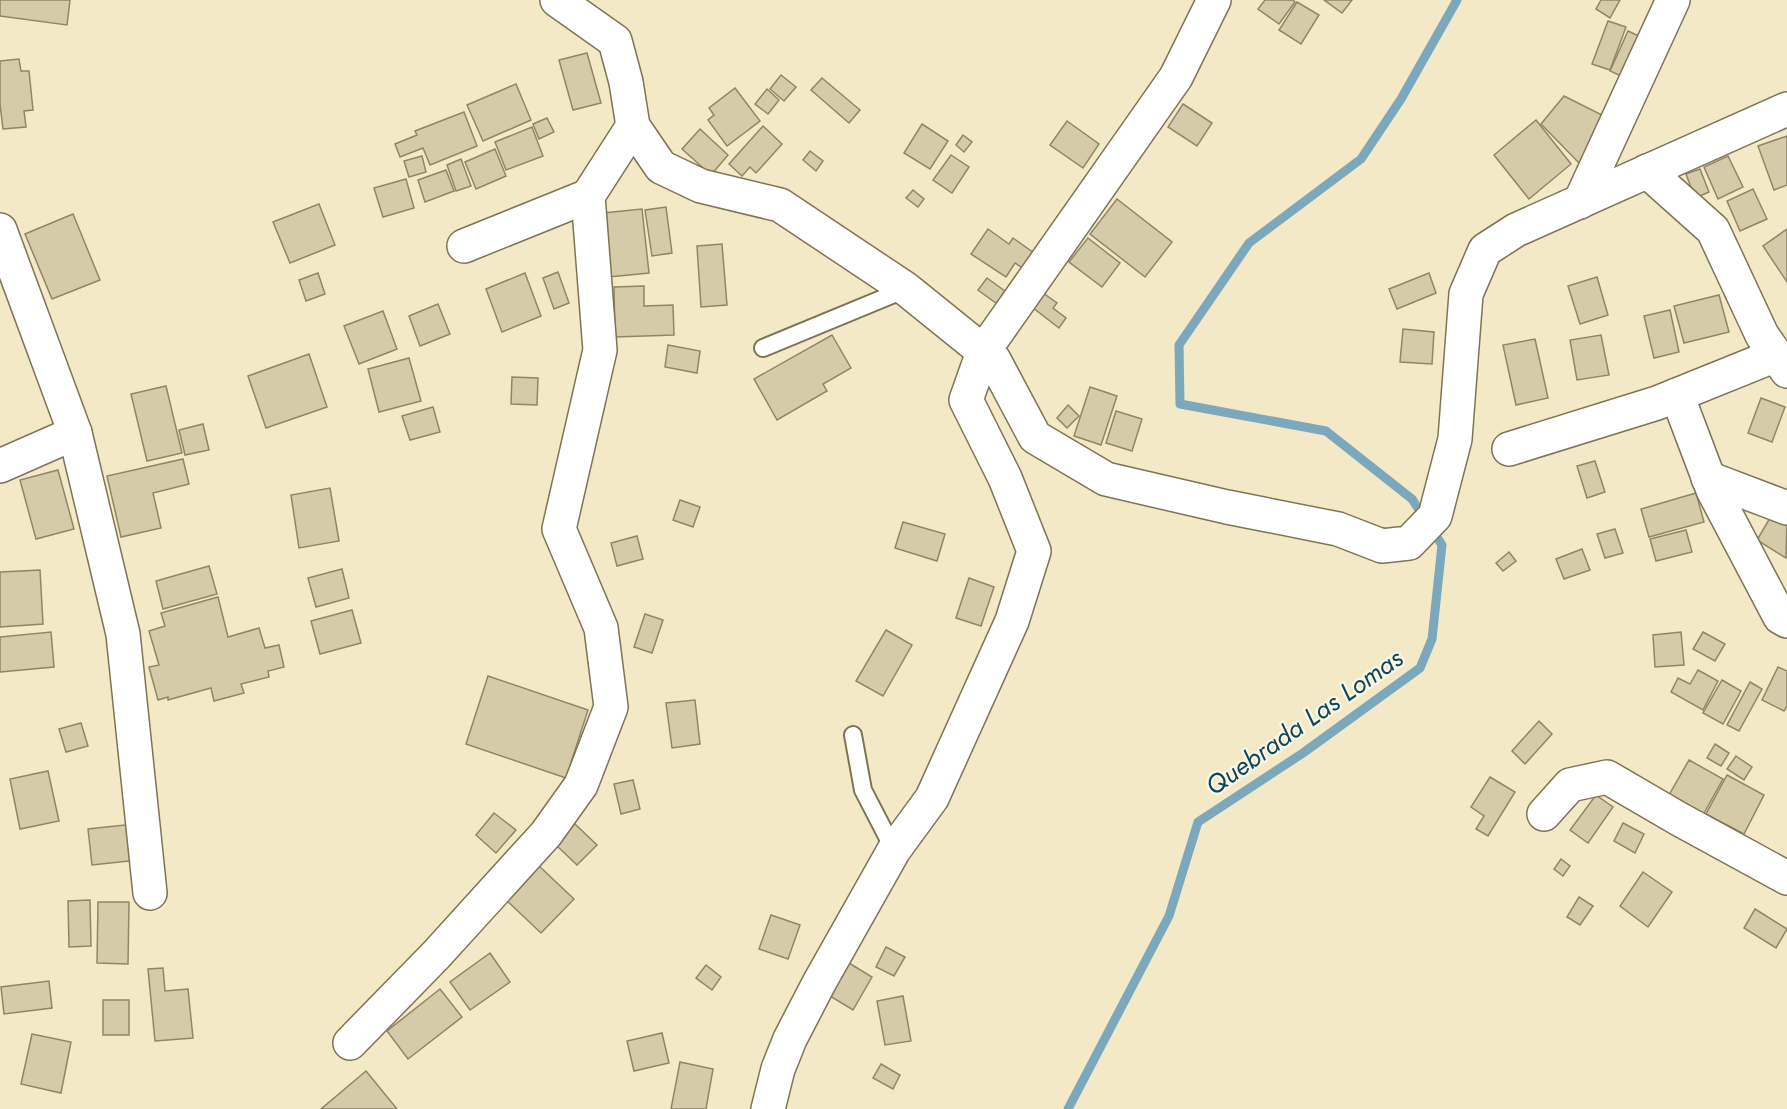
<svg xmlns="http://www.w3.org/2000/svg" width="1787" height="1109" viewBox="0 0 1787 1109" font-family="Jost,sans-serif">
  <rect width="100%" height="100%" fill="#f4e9c6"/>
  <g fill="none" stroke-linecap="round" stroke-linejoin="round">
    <path stroke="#7ba8bd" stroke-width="9" d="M1068,1109L1169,916L1198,822L1303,753L1420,668L1432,639L1442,545L1412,499L1326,431L1180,404L1179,345L1249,243L1361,159L1401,99L1457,0"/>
  </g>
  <g fill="#d5cba9" stroke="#908666" stroke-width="1.5">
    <path d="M0,0H70L67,25L0,16Z"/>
    <path d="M1265,0H1293L1295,2L1279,24L1258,9Z"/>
    <path d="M1324,0H1352L1342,13Z"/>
    <path d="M1601,0H1620L1610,18L1596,9Z"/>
    <path d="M1297,2L1319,15L1301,44L1279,30Z"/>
    <path d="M1608,21L1626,27L1610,70L1592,64Z"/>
    <path d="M1628,31L1652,42L1634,82L1610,71Z"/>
    <path d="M587,53L601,103L573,110L559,60Z"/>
    <path d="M19,59L21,71H29L33,110L24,111L26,127L3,129L0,104V61Z"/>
    <path d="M781,75L796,87L784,101L770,89Z"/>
    <path d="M822,78L860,110L849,123L811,90Z"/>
    <path d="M516,84L531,120L483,141L467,105Z"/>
    <path d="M735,88L760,121L727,146L708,120L714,115L709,108Z"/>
    <path d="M767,89L779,100L768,114L755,104Z"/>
    <path d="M1564,96L1612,120L1600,144L1579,163L1541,124Z"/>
    <path d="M1183,104L1212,123L1197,146L1168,127Z"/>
    <path d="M464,112L477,146L430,165L423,148L400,157L395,144L417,135L415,131Z"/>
    <path d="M547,118L554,132L539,139L533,124Z"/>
    <path d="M1536,120L1571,164L1529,199L1494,155Z"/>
    <path d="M1067,121L1099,144L1083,168L1050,145Z"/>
    <path d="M922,124L948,141L930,169L904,153Z"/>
    <path d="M763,126L782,144L756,173L750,167L742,176L729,164Z"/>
    <path d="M532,127L543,156L506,170L495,142Z"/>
    <path d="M700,129L728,155L711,175L682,149Z"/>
    <path d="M963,135L972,142L964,152L956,145Z"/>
    <path d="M1787,136V185L1774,190L1758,146Z"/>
    <path d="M495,149L506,176L476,189L465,162Z"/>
    <path d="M810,151L823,161L816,171L803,160Z"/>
    <path d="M951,155L969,167L952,193L933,180Z"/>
    <path d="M422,156L426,172L409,177L404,161Z"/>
    <path d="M1728,156L1743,187L1718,199L1704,167Z"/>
    <path d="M461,159L471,186L456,191L447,165Z"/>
    <path d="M1700,169L1709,192L1695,198L1686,174Z"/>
    <path d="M446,170L454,191L425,202L418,180Z"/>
    <path d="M406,179L414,208L383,217L374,188Z"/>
    <path d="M1753,189L1767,219L1740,231L1727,201Z"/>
    <path d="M913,190L924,199L918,207L906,198Z"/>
    <path d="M1117,199L1172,242L1145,277L1090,234Z"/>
    <path d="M319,204L335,245L290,263L273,222Z"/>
    <path d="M666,207L672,253L652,256L645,210Z"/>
    <path d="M642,209L649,273L609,277L603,213Z"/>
    <path d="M73,214L100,280L52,299L25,234Z"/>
    <path d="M988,229L1009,244L1013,238L1034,253L1024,269L1015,263L1006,277L971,254Z"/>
    <path d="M1787,229V282L1763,246Z"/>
    <path d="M1088,238L1120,263L1102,287L1069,262Z"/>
    <path d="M722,244L727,305L701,307L697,246Z"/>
    <path d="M558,272L569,303L554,309L543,278Z"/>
    <path d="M318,273L325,294L306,301L299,280Z"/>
    <path d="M525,273L541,316L502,332L486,289Z"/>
    <path d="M1429,273L1436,293L1397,309L1389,289Z"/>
    <path d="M1597,277L1608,315L1580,324L1568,286Z"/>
    <path d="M987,278L1009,294L1000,306L978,290Z"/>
    <path d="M644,286V306L673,305L674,335L615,337L614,287Z"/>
    <path d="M1043,293L1057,303L1053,308L1066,318L1059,328L1032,307Z"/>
    <path d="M1719,295L1729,332L1684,343L1674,306Z"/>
    <path d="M438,304L450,334L420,346L409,316Z"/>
    <path d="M1670,310L1679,352L1654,358L1644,316Z"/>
    <path d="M383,311L397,349L359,364L344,326Z"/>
    <path d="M1403,329L1434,332L1432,364L1400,362Z"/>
    <path d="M832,335L851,368L823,384L827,391L777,420L754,379Z"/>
    <path d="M1601,335L1609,375L1577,380L1570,340Z"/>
    <path d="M1535,339L1548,398L1516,405L1503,345Z"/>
    <path d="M668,345L700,351L697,373L665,367Z"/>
    <path d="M309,354L327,407L266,428L248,376Z"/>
    <path d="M409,358L421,401L379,412L368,369Z"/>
    <path d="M512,377L538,378L537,405L511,404Z"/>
    <path d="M166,386L182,453L147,461L131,394Z"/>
    <path d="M1090,387L1117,396L1101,445L1074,436Z"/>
    <path d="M1761,398L1785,407L1772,442L1748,433Z"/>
    <path d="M1068,405L1079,416L1067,428L1057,418Z"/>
    <path d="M433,407L440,432L410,440L402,416Z"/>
    <path d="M1116,411L1142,419L1132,451L1106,443Z"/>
    <path d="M203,424L209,450L185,455L179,430Z"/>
    <path d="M183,459L189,484L153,493L161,528L121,537L107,476Z"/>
    <path d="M1595,461L1605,492L1587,498L1577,466Z"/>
    <path d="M58,470L74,529L36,539L20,480Z"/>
    <path d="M330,488L339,541L299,548L291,495Z"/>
    <path d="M1696,493L1704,522L1649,537L1641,509Z"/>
    <path d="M680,500L700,507L693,527L673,520Z"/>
    <path d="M1774,511L1787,518L1786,558L1757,540Z"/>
    <path d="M903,522L945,534L937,561L895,548Z"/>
    <path d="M1615,529L1623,553L1605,558L1597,534Z"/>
    <path d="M1686,530L1692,552L1656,561L1650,539Z"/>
    <path d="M637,536L643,559L617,566L611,543Z"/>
    <path d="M1582,549L1590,570L1564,579L1556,559Z"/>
    <path d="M1509,552L1516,561L1503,571L1496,563Z"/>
    <path d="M209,566L217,594L163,609L156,581Z"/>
    <path d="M342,569L349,598L316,607L308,578Z"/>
    <path d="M40,570L43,624L0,627V572Z"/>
    <path d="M969,578L994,587L981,626L956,618Z"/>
    <path d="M218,597L228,637L259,628L265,648L279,645L284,667L268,671L269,677L241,684L244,693L214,701L211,688L168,700V697L158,700L149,667L159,665L149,631L165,626L161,613Z"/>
    <path d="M352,610L361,643L320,654L311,621Z"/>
    <path d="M645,614L663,620L652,653L634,647Z"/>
    <path d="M886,630L912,645L883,696L856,681Z"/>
    <path d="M51,632L54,667L0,672V637Z"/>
    <path d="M1681,632L1684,665L1655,667L1653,635Z"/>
    <path d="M1703,632L1725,644L1715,661L1693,649Z"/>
    <path d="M1778,667L1787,671V706L1784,711L1762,700Z"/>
    <path d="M1698,670L1718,681L1703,710L1671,692L1678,678L1690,684Z"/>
    <path d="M488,676L588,710L566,778L466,744Z"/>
    <path d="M1722,680L1741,691L1723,724L1703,713Z"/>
    <path d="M1750,682L1762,689L1739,731L1727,725Z"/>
    <path d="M695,700L700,744L672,748L666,703Z"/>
    <path d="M1539,721L1552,734L1525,764L1512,751Z"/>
    <path d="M81,723L88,746L66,752L59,729Z"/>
    <path d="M1715,744L1729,753L1721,766L1707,758Z"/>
    <path d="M1736,756L1752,767L1744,780L1727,769Z"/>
    <path d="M1689,760L1723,779L1703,815L1669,795Z"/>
    <path d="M48,771L59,821L20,829L10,779Z"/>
    <path d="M1727,775L1764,795L1744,834L1706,814Z"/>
    <path d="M1490,777L1515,792L1488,836L1476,829L1484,816L1471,807Z"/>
    <path d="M633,780L640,809L621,814L614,784Z"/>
    <path d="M1596,795L1613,807L1588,843L1570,830Z"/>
    <path d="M494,813L516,830L496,853L476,835Z"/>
    <path d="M1623,823L1644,834L1635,853L1614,841Z"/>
    <path d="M134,824L138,860L92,865L88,829Z"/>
    <path d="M575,824L597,845L577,865L555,844Z"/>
    <path d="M1561,859L1570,866L1563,876L1554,869Z"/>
    <path d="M538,865L574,899L541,933L505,899Z"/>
    <path d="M1643,872L1672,892L1648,927L1620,906Z"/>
    <path d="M1579,897L1593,906L1580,925L1567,917Z"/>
    <path d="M90,900L91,946L69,947L68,901Z"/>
    <path d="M98,902H129L128,964L97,963Z"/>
    <path d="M1755,909L1787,929L1776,948L1744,928Z"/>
    <path d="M771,915L800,925L788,959L759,949Z"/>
    <path d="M886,947L905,957L894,976L876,967Z"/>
    <path d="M490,953L510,982L470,1010L450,982Z"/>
    <path d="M849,963L872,977L853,1010L830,996Z"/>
    <path d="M706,965L721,977L712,990L696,978Z"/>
    <path d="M163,968L165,991L188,989L193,1038L155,1041L148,969Z"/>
    <path d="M49,981L52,1008L4,1014L1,987Z"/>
    <path d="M440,989L462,1017L408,1059L387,1031Z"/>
    <path d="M903,996L911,1041L885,1045L877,1001Z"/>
    <rect x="103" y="1000" width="26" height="35"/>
    <path d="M662,1033L669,1063L634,1071L627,1041Z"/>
    <path d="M32,1034L71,1042L61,1093L21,1084Z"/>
    <path d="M680,1062L713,1069L706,1109H671Z"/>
    <path d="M881,1064L900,1075L893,1089L873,1078Z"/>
    <path d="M366,1071L397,1109H321Z"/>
  </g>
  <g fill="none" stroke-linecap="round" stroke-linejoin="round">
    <g stroke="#7e7455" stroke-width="20">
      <g id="service">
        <path d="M763,348L906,289"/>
        <path d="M853,735L863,790L894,850"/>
      </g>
    </g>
    <g stroke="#7e7455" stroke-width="36">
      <g id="minor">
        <path d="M557,0L615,41L626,82L633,126L661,167L701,186L780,205L906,289L994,360L1035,437L1106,479L1227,507L1338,529L1382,546L1409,543L1435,516L1455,439L1466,294L1485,250L1516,230L1787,109"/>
        <path d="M1647,171L1713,230L1762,335L1787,371"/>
        <path d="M1580,202L1673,0"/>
        <path d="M0,230L75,433L123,634L150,893"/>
        <path d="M464,246L588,196"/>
        <path d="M1677,395L1713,490L1780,617L1787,621"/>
        <path d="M1509,449L1657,403L1776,355"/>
        <path d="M0,466L75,433"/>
        <path d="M1708,478L1787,508"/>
        <path d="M1544,814L1570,785L1607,777L1679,819L1787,878"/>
        <path d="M350,1043L436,955L546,834L581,785L611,707L601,628L559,529L600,350L588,196L633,126"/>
        <path d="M768,1109L778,1069L790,1039L819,983L894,850L932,798L1012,621L1034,551L1005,478L966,400L983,352L1176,77L1214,0"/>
      </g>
    </g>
    <use href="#service" stroke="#fff" stroke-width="16"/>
    <use href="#minor" stroke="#fff" stroke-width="33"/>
  </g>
  <g text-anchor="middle" stroke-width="4.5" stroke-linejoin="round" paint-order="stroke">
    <g font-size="26" font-style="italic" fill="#08485e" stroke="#fdf6e2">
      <text transform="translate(1304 722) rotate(-35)" y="9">Quebrada Las Lomas</text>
    </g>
  </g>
</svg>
